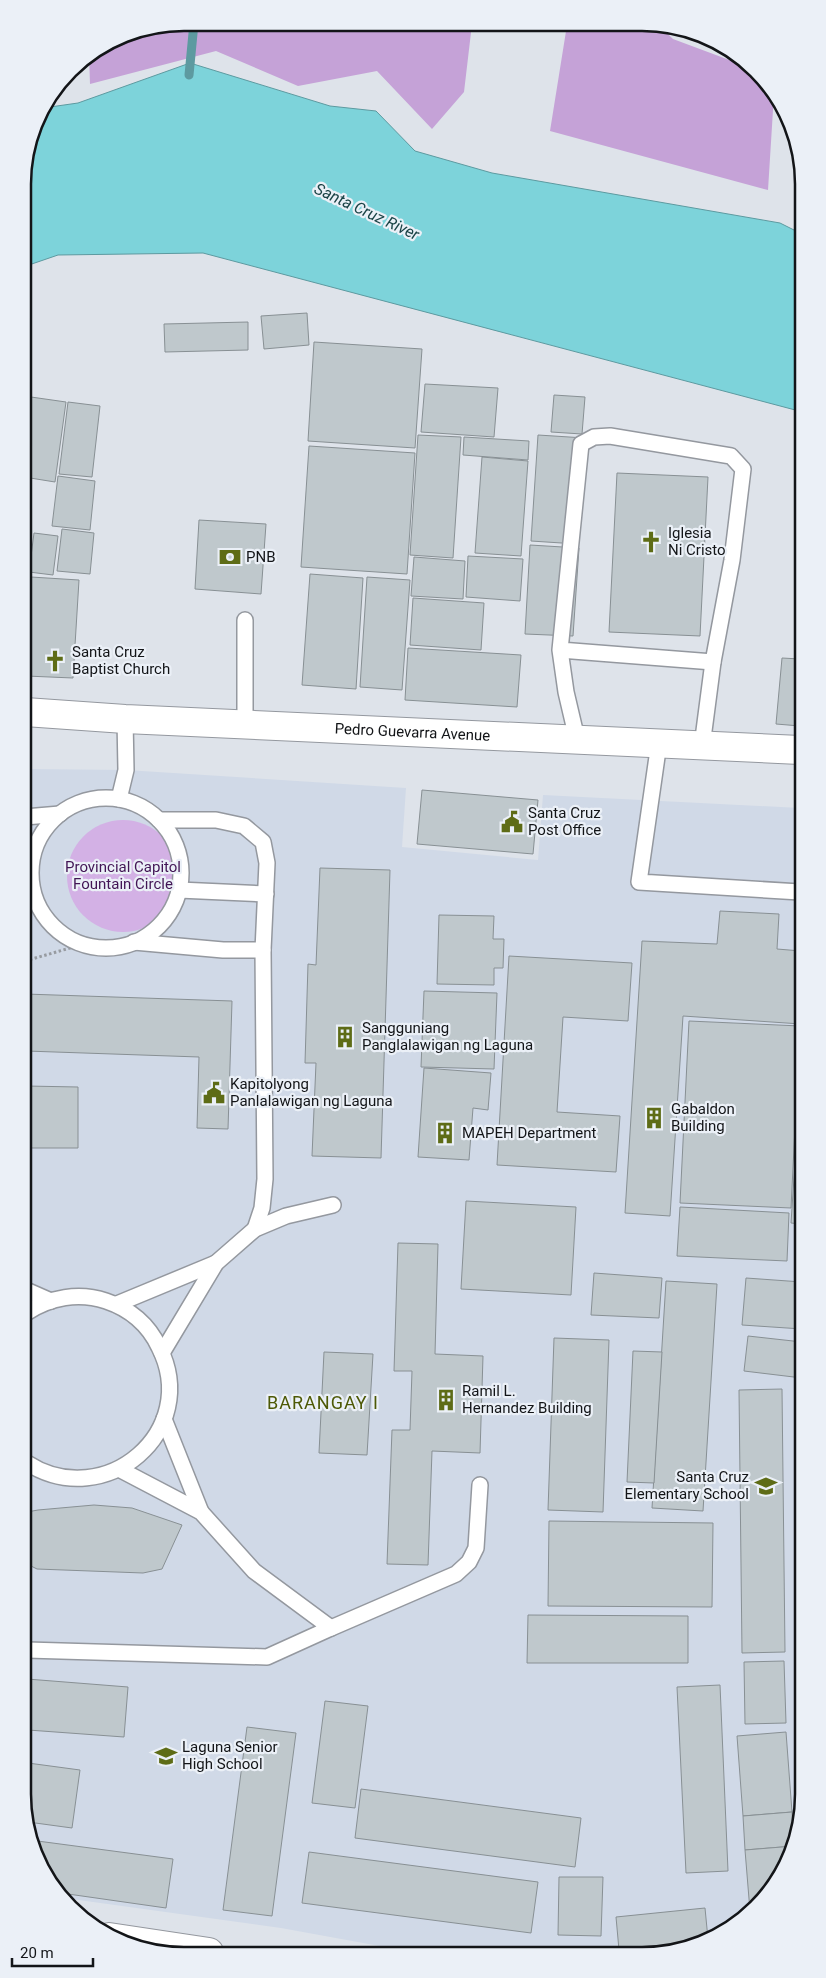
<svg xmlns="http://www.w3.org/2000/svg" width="826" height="1978" viewBox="0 0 826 1978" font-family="Roboto,sans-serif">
  <rect width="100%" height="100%" fill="#dee3ea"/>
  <path fill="#d0d9e7" d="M25,769L126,770L406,788L402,847L538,860L543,795L800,808L803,1804L791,1856L770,1893L732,1928L684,1950L407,1951L281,1928L64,1898L28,1836Z"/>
  <circle fill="#d3b1e5" cx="123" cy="876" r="56"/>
  <g fill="#c5a2d7">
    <path d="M184,23L472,24L464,92L432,129L377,71L298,86L216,51L90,84L89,55L122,35Z"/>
    <path d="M567,25H659L673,39L732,61L754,71V70L774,94L768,190L550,131Z"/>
  </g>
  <path fill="#7dd3da" stroke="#5d9aa0" d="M190,63L330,106L376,111L415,151L492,173L780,223L798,232L799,411L203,253L58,255L23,267V173L39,112L43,108L78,103Z"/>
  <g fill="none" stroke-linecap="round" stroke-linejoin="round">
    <path stroke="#5d9aa0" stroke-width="9" d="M189,75L194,23"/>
  </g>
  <g fill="#bfc8cc" stroke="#889094">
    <path d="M307,313L309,345L264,349L261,316Z"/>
    <path d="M248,322V350L165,352L164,324Z"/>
    <path d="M314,342L422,349L415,448L308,441Z"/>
    <path d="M425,384L498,388L494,437L421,432Z"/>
    <path d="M554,395L585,397L582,434L551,432Z"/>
    <path d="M24,396L66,402L55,482L24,477Z"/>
    <path d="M68,402L100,406L92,477L59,474Z"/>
    <path d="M418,435L461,437L453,558L410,555Z"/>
    <path d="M538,435L585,438L577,544L531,541Z"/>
    <path d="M464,437L529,441L528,460L463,455Z"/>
    <path d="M309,446L415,453L407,574L301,567Z"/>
    <path d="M482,457L528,461L521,556L475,553Z"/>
    <path d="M617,473L708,477L700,636L609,632Z"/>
    <path d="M58,476L95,481L90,530L52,526Z"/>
    <path d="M199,520L266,524L261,594L195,589Z"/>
    <path d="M62,529L94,533L90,574L57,571Z"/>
    <path d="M34,533L58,536L53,575L29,572Z"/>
    <path d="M530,545L579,548L573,636L525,634Z"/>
    <path d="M468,556L523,559L520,601L466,597Z"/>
    <path d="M414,557L465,561L463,599L411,596Z"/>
    <path d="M310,574L363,578L356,689L302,685Z"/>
    <path d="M24,575H30L24,666Z"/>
    <path d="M31,577L79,580L73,678L26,676Z"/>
    <path d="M367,577L410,580L402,690L360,687Z"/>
    <path d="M413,598L484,603L481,650L410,645Z"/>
    <path d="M408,648L521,655L517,707L405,700Z"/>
    <path d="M782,658L800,659V726L776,724Z"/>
    <path d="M422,790L538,800L533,854L417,844Z"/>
    <path d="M320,868L390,870L381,1158L312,1156L316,1063H305L308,964L316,965Z"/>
    <path d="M720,911L779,914L777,949L801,951V1024L683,1016L670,1216L625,1213L642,941L717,944Z"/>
    <path d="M439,915L494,916L493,939H504L503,968H494V985L437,984Z"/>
    <path d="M509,956L632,963L628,1021L563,1017L557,1112L620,1116L616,1172L497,1165Z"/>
    <path d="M424,991L497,993L494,1069L421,1067Z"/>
    <path d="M25,994L232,1001L228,1129L197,1128L199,1057L26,1051Z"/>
    <path d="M689,1021L800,1026L791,1208L680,1203Z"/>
    <path d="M424,1068L491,1073L488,1110L473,1108L469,1160L418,1157Z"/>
    <path d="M801,1071V1224L791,1223Z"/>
    <path d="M26,1086L78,1087V1148H26Z"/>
    <path d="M466,1201L576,1207L571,1295L461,1289Z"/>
    <path d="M680,1207L789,1213L787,1261L677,1256Z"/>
    <path d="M398,1243L438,1244L435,1354L483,1356L480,1453L432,1451L428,1565L387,1564L392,1430H410L412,1371H394Z"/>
    <path d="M594,1273L662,1278L659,1318L591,1315Z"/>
    <path d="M746,1278L802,1282V1329L742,1325Z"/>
    <path d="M666,1281L717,1284L703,1511L652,1508Z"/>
    <path d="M748,1336L802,1342V1378L744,1371Z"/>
    <path d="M554,1338L609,1340L603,1512L548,1510Z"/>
    <path d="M633,1351L662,1352L654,1483L627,1482Z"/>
    <path d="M324,1352L373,1354L367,1455L319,1453Z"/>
    <path d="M782,1389L785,1652L742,1653L739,1390Z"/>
    <path d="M94,1505L132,1508L182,1525L162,1569L143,1573L37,1569L27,1564V1512L38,1510Z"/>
    <path d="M549,1521L713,1523L712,1607L548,1606Z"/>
    <path d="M528,1615L688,1616V1663H527Z"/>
    <path d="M784,1661L786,1723L745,1724L744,1662Z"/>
    <path d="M27,1679L128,1687L124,1737L28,1730Z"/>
    <path d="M720,1685L728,1871L686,1873L677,1687Z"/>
    <path d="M325,1701L368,1706L355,1808L312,1803Z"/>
    <path d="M247,1727L296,1733L272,1916L223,1910Z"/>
    <path d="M786,1732L792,1812L743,1816L737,1736Z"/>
    <path d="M28,1763L80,1770L72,1828L28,1822Z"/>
    <path d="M361,1789L581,1818L575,1867L355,1838Z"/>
    <path d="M792,1812L794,1846L745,1850L743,1816Z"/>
    <path d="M30,1840L173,1859L166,1908L61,1893Z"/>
    <path d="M794,1846L791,1856L770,1893L750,1911L745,1850Z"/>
    <path d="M309,1852L538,1882L531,1933L302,1903Z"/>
    <path d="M559,1877H603L601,1936L558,1935Z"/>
    <path d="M705,1908L708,1939L684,1950H619L616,1917Z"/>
  </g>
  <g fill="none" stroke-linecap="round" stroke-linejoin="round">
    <g stroke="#94989f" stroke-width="18">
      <g id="service">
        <path d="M245,620V723"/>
        <path d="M560,650L713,662L732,560L743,469L731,456L610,436L594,437L581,444L560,650L566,692L577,739"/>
        <path d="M659,743L639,882L800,892"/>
        <path d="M702,746L713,662"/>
        <circle cx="106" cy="873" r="75"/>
        <path d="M119,799L126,770L125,719"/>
        <path d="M25,817L60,814"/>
        <path d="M159,820H216L244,826L263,842L267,863L263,950L265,1179L262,1208L255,1229"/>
        <path d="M179,890L266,894"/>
        <path d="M134,942L223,950H263"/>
        <path d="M26,1290L51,1301"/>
        <path d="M117,1304L216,1263"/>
        <path d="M26,1313C50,1297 79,1292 106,1301C130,1309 148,1324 159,1347C202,1431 105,1513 27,1463"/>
        <path d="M162,1353L216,1263L255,1229L286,1216L333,1205"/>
        <path d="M164,1419L201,1512"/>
        <path d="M331,1628L456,1574L469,1562L476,1548L480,1485"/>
        <path d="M27,1650L267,1657L331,1628L254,1571L201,1512L119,1469"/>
      </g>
    </g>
    <g stroke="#94989f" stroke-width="30">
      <path id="tertiary" d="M109,1937L209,1952"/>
    </g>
    <g stroke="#94989f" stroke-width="30">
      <g id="secondary">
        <path id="s1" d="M25,712L125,719L800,750"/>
      </g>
    </g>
    <path stroke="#979ba1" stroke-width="3" stroke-dasharray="2.5 2.5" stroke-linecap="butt" d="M25,961L84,944"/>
    <use href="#service" stroke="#fff" stroke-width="15"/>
    <use href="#tertiary" stroke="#fff" stroke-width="28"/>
    <use href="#secondary" stroke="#fff" stroke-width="28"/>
  </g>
  <defs>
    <g id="church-bare" transform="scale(1.725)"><path d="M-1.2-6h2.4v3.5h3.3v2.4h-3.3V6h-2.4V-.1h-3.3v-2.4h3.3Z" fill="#5e6c16" stroke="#ebf0f7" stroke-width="2.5" paint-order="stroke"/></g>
    <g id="bank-bare" transform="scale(1.725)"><path d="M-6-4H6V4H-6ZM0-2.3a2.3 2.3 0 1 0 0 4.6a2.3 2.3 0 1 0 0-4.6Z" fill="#5e6c16" stroke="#ebf0f7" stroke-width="2.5" paint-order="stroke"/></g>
    <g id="civic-bare" transform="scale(1.725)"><path d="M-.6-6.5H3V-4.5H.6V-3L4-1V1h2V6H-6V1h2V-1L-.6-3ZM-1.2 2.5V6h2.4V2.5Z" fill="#5e6c16" stroke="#ebf0f7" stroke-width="2.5" paint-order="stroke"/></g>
    <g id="building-bare" transform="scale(1.725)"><path d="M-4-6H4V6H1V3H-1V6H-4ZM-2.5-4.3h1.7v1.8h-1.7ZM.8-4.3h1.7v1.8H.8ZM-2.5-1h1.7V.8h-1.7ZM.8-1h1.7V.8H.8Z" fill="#5e6c16" stroke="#ebf0f7" stroke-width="2.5" paint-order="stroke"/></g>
    <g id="school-bare" transform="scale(1.725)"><path d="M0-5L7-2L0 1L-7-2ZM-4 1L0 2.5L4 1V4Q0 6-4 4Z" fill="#5e6c16" stroke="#ebf0f7" stroke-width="2.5" paint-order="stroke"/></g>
  </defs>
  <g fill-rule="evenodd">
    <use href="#church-bare" x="651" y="542"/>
    <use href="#bank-bare" x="230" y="557"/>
    <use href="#church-bare" x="55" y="661"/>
    <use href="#civic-bare" x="512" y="822"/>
    <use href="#building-bare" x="345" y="1037"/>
    <use href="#civic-bare" x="214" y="1093"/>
    <use href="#building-bare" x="654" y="1118"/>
    <use href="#building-bare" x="445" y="1133"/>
    <use href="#building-bare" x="446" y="1400"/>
    <use href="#school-bare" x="766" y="1486"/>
    <use href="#school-bare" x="166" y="1756"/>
  </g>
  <g text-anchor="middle" stroke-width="4.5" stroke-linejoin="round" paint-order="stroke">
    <g font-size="15" fill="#131518" stroke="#ebf0f7" text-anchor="start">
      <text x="668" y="538">Iglesia<tspan x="668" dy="17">Ni Cristo</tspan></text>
      <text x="246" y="562">PNB</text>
      <text x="72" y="657">Santa Cruz<tspan x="72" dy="17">Baptist Church</tspan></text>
      <text x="528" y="818">Santa Cruz<tspan x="528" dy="17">Post Office</tspan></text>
      <text x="362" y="1033">Sangguniang<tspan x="362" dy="17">Panglalawigan ng Laguna</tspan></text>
      <text x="230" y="1089">Kapitolyong<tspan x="230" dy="17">Panlalawigan ng Laguna</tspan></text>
      <text x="671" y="1114">Gabaldon<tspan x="671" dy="17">Building</tspan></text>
      <text x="462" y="1138">MAPEH Department</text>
      <text x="462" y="1396">Ramil L.<tspan x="462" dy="17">Hernandez Building</tspan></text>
      <text x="749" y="1482" text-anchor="end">Santa Cruz<tspan x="749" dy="17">Elementary School</tspan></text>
      <text x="182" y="1752">Laguna Senior<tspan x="182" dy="17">High School</tspan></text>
    </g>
    <g font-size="15" fill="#131518" stroke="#ebf0f7">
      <text dy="5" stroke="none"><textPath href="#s1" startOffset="388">Pedro Guevarra Avenue</textPath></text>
    </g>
    <g font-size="15" fill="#421555" stroke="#ebf0f7">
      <text x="123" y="872">Provincial Capitol<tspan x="123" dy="17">Fountain Circle</tspan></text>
    </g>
    <g font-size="16" font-style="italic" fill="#1b4447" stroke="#ebf0f7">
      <text transform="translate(367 211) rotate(25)" y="6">Santa Cruz River</text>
    </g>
    <g font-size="18" letter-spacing="1" fill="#4d5906" stroke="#ebf0f7">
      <text x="323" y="1409">BARANGAY I</text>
    </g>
  </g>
  <path d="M0 0H826V1978H0ZM184 31H642A153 153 0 0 1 795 184V1794A153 153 0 0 1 642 1947H184A153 153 0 0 1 31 1794V184A153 153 0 0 1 184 31Z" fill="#ebf0f7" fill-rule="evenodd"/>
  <path fill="none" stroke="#131518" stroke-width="2.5" d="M184 31H642A153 153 0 0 1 795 184V1794A153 153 0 0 1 642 1947H184A153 153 0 0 1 31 1794V184A153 153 0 0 1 184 31Z"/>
  <path d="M12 1958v8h81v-8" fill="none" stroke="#131518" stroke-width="2.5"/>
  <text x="20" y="1958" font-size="15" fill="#131518" stroke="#ebf0f7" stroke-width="4" paint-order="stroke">20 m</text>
</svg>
